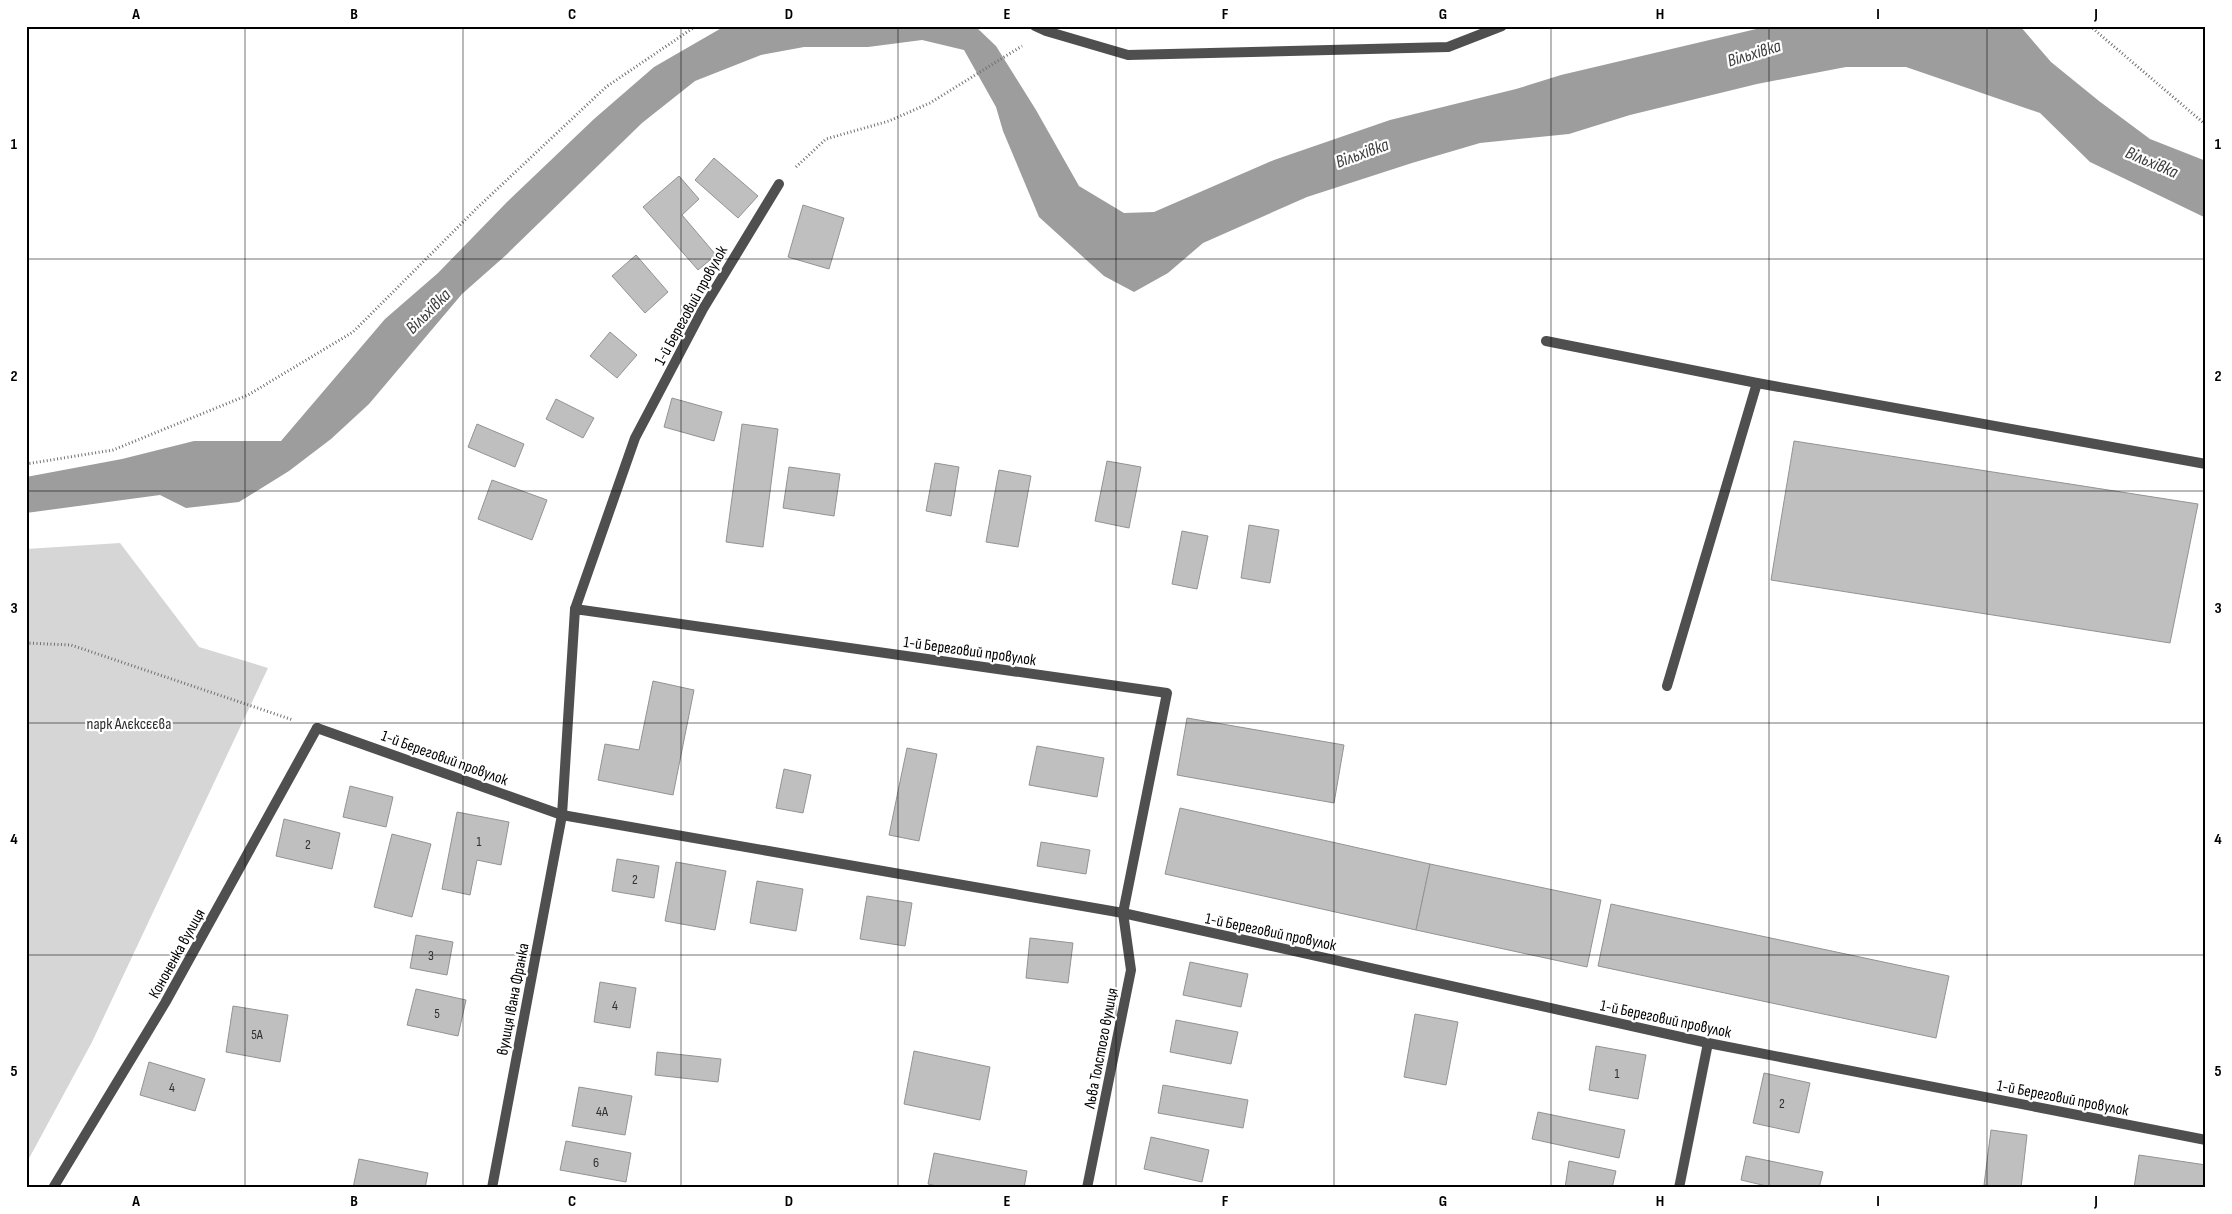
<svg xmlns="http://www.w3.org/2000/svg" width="2232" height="1214" viewBox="0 0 2232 1214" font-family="'Sofia Sans Condensed',sans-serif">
  <rect width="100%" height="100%" fill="#fff"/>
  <path fill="#d6d6d6" d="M120,543L199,647L268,668L92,1042L26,1164V549Z"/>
  <path fill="#9d9d9d" d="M725,26H975L996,46L1036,110L1079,186L1124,213L1154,212L1274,160L1390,120L1516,89L1561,75L1769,26H2020L2051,62L2099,101L2150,139L2206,161V218L2090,162L2040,113L1906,67H1846L1757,84L1630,115L1569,134L1480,143L1412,163L1307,197L1203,243L1168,273L1134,292L1104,276L1039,217L1003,131L996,107L964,50L922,40L868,47H804L761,55L695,81L642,123L505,256L462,294L369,404L331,439L289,471L239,502L186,508L160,495L26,513V477L122,459L194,441H281L385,319L438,273L507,202L594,119L654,67Z"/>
  <g fill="#bfbfbf" stroke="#939393">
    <path d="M714,158L758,196L738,218L695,180Z"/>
    <path d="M679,176L699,199L682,215L716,255L698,270L643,207Z"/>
    <path d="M803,205L844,218L829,269L788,257Z"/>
    <path d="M636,255L668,292L645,313L612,276Z"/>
    <path d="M610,332L637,355L617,378L590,356Z"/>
    <path d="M672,398L722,412L714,441L664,427Z"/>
    <path d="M556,399L594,418L583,438L546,419Z"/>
    <path d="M477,424L524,444L515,467L468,447Z"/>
    <path d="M742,424L778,429L763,547L726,542Z"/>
    <path d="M1794,441L2198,504L2170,643L1771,580Z"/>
    <path d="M1107,461L1141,467L1129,528L1095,521Z"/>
    <path d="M935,463L959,467L951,516L926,511Z"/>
    <path d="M789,467L840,474L834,516L783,508Z"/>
    <path d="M999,470L1031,476L1018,547L986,542Z"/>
    <path d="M492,480L547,500L532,540L478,519Z"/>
    <path d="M1249,525L1279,530L1270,583L1241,578Z"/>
    <path d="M1182,531L1208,536L1197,589L1172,584Z"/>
    <path d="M653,681L694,690L673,795L598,780L605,744L639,750Z"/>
    <path d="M1187,718L1344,745L1334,803L1177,775Z"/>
    <path d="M1037,746L1104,758L1097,797L1029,785Z"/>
    <path d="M907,748L937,754L919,841L889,835Z"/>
    <path d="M784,769L811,775L803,813L776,808Z"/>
    <path d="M350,786L393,797L386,827L343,817Z"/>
    <path d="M1180,808L1430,864L1416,930L1165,874Z"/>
    <path d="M457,812L509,822L501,865L477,860L470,895L442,889Z"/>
    <path d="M284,819L340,833L332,869L276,856Z"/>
    <path d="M392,834L431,844L412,917L374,907Z"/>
    <path d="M1041,842L1090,850L1086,874L1037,866Z"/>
    <path d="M617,859L659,866L654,898L612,891Z"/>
    <path d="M676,862L726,871L715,930L665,921Z"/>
    <path d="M1430,864L1601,900L1587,967L1416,930Z"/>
    <path d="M757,881L803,889L796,931L750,923Z"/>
    <path d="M867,896L912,903L905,946L860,939Z"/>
    <path d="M1611,904L1949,976L1936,1038L1598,966Z"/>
    <path d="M416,935L453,942L447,975L410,968Z"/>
    <path d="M1030,938L1073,943L1068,983L1026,978Z"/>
    <path d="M1190,962L1248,974L1241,1007L1183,995Z"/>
    <path d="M600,982L636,988L630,1028L594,1022Z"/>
    <path d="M416,989L466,1000L458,1036L407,1025Z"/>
    <path d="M233,1006L288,1015L280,1062L226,1052Z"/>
    <path d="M1415,1014L1458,1022L1446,1085L1404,1077Z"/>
    <path d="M1176,1020L1238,1032L1231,1064L1170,1052Z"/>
    <path d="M1596,1046L1646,1055L1638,1099L1589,1090Z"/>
    <path d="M914,1051L990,1067L980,1120L904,1104Z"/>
    <path d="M657,1052L721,1059L718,1082L655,1075Z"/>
    <path d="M149,1062L205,1079L195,1111L140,1095Z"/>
    <path d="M1764,1073L1810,1083L1799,1133L1753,1123Z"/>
    <path d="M1163,1085L1248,1100L1243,1128L1158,1113Z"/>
    <path d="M579,1087L632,1096L625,1135L572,1126Z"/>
    <path d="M1538,1112L1625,1130L1619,1158L1532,1139Z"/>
    <path d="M1991,1130L2027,1135L2021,1188L1984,1185Z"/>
    <path d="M1151,1137L1209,1150L1202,1182L1144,1169Z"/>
    <path d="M566,1141L631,1153L626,1182L560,1170Z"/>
    <path d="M934,1153L1027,1171L1024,1188H946L928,1184Z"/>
    <path d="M2139,1155L2206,1165V1188H2134Z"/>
    <path d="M1746,1156L1823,1172L1819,1188H1775L1741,1180Z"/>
    <path d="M359,1159L428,1173L425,1188H353Z"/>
    <path d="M1569,1161L1616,1171L1612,1188H1565Z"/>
  </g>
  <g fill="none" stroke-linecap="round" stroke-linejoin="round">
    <g stroke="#717171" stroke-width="3" stroke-dasharray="1 2.5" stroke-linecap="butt">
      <path d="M2090,26L2206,125"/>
      <path d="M796,167L826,139L889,121L930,103L1022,46"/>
      <path d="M26,464L113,450L248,395L353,332L478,207L606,87L696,26"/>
      <path d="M26,643L71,645L293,720"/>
    </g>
    <g stroke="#4f4f4f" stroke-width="10">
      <path d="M1546,341L1757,383L2206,464"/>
      <path d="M1667,686L1757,383"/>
      <path d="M317,728L562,815L1123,913L1708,1043L2206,1140"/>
    </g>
    <g stroke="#4f4f4f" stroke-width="10">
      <path d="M1035,26L1046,31L1128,55L1448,47L1502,26"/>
      <path d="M575,609L635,438L703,309L779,184"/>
      <path d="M53,1188L165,1003L317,728"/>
      <path d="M492,1188L562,815L575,609L1167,693L1123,913L1131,970L1087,1188"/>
      <path d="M1679,1188L1708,1043"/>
    </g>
  </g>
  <path fill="none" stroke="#000" stroke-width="1" stroke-opacity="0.55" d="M245,26V1188M463,26V1188M681,26V1188M898,26V1188M1116,26V1188M1334,26V1188M1551,26V1188M1769,26V1188M1987,26V1188M26,259H2206M26,491H2206M26,723H2206M26,955H2206"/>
  <g text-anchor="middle" stroke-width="4.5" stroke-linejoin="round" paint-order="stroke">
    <g font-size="14" fill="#303030">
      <text x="479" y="846">1</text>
      <text x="308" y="849">2</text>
      <text x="635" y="884">2</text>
      <text x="431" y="960">3</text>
      <text x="615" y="1010">4</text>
      <text x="437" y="1018">5</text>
      <text x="257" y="1039">5А</text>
      <text x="1617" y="1078">1</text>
      <text x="172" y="1092">4</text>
      <text x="1782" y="1108">2</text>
      <text x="602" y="1116">4А</text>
      <text x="596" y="1167">6</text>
    </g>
    <g font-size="16" fill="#000" stroke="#fff">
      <text transform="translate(690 305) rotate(-61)" y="6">1-й Береговий провулок</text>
      <text transform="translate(970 650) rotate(8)" y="6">1-й Береговий провулок</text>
      <text transform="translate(445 757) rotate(20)" y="6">1-й Береговий провулок</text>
      <text transform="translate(1271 931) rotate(12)" y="6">1-й Береговий провулок</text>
      <text transform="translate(176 953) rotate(-61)" y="6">Кононенка вулиця</text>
      <text transform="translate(512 999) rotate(-79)" y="6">вулиця Івана Франка</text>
      <text transform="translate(1666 1018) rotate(12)" y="6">1-й Береговий провулок</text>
      <text transform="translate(1100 1048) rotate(-79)" y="6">Льва Толстого вулиця</text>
      <text transform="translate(2063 1097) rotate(11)" y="6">1-й Береговий провулок</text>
    </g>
    <g font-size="16" fill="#2d2d2d" stroke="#fff">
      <text x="129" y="729">парк Алєксєєва</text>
    </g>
    <g font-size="18" font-style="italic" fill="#3e3e3e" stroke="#fff">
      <text transform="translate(1754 53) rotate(-17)" y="6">Вільхівка</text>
      <text transform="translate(1362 153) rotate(-20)" y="6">Вільхівка</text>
      <text transform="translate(2152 162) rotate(23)" y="6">Вільхівка</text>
      <text transform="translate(428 311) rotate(-45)" y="6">Вільхівка</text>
    </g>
  </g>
  <rect width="2232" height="1214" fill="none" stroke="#ffffff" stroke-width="55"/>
  <rect x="28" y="28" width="2176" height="1158" fill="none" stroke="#000" stroke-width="2"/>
  <g font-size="16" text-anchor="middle" font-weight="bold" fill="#000">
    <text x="136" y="19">A</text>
    <text x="354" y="19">B</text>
    <text x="572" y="19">C</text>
    <text x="789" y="19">D</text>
    <text x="1007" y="19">E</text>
    <text x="1225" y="19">F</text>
    <text x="1443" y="19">G</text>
    <text x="1660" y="19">H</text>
    <text x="1878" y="19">I</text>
    <text x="2096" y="19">J</text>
    <text x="14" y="149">1</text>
    <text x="2218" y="149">1</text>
    <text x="14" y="381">2</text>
    <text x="2218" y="381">2</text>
    <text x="14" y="613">3</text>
    <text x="2218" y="613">3</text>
    <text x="14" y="844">4</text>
    <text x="2218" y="844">4</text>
    <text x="14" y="1076">5</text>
    <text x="2218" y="1076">5</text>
    <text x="136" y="1206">A</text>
    <text x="354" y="1206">B</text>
    <text x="572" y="1206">C</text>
    <text x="789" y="1206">D</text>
    <text x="1007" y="1206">E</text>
    <text x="1225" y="1206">F</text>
    <text x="1443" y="1206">G</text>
    <text x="1660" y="1206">H</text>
    <text x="1878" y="1206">I</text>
    <text x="2096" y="1206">J</text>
  </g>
</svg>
